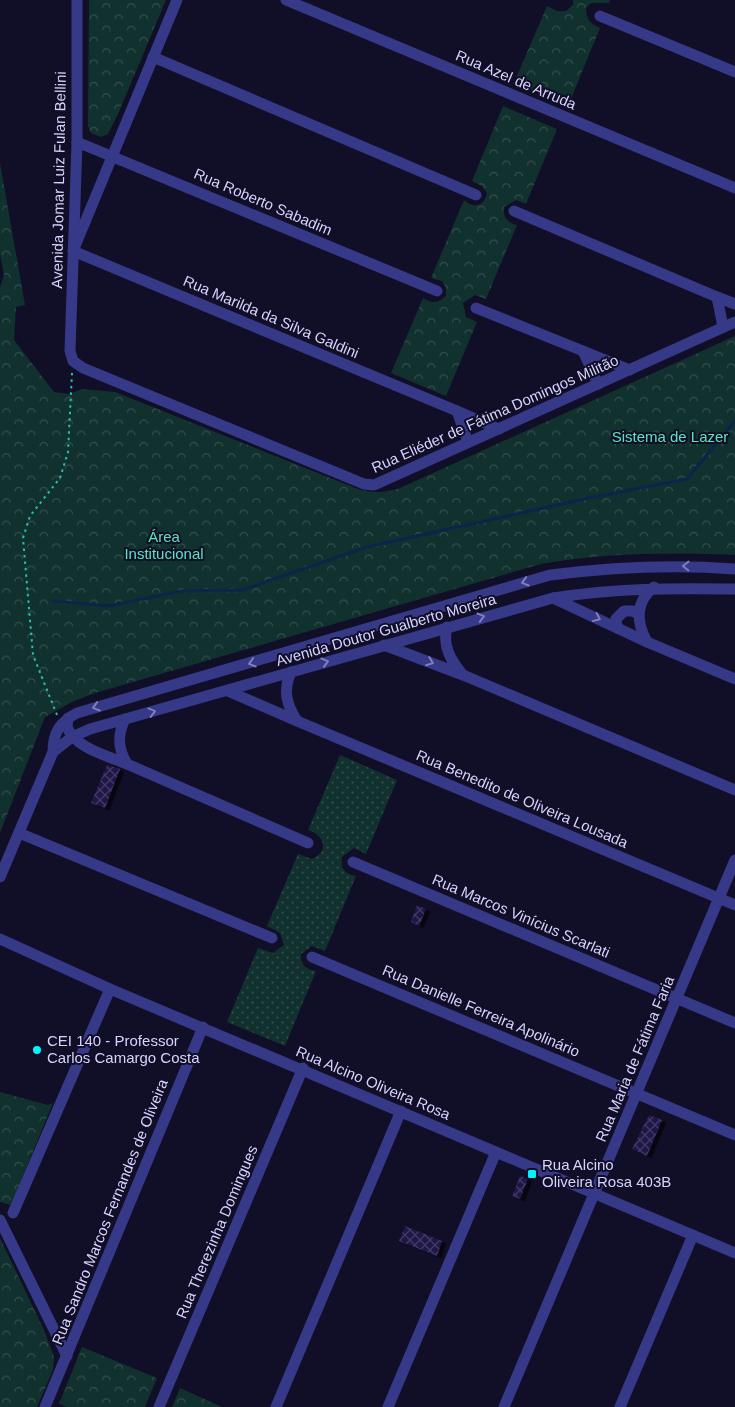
<svg xmlns="http://www.w3.org/2000/svg" width="735" height="1407" viewBox="0 0 735 1407" font-family="Helvetica,sans-serif">
  <defs>
    <pattern id="grass-dots" width="8" height="8" patternUnits="userSpaceOnUse" patternTransform="scale(1.25)"><rect width="8" height="8" fill="#11312e"/><path d="M2 2h.1M6 6h.1" fill="none" stroke="#334e4d" stroke-width="1.8" stroke-linecap="round"/></pattern>
    <pattern id="park-crowns" width="20" height="18" patternUnits="userSpaceOnUse" patternTransform="scale(1.25)"><rect width="20" height="18" fill="#11312e"/><path d="M2 6a3 3 0 1 1 6 0M12 15a3 3 0 1 1 6 0" fill="none" stroke="#334e4d"/></pattern>
    <pattern id="building-cross-hatch" width="8" height="8" patternUnits="userSpaceOnUse" patternTransform="scale(1.25)"><rect width="8" height="8" fill="#201949"/><path d="M0 0l8 8M0 8l8-8" fill="none" stroke="#403a64"/></pattern>
    <filter id="shadow"><feDropShadow dx="4.5" dy="2.5" stdDeviation="0" flood-color="#0009"/></filter>
  </defs>
  <rect width="100%" height="100%" fill="#110e27"/>
  <path fill="url(#grass-dots)" d="M340,755L397,780L366,854L354,848L342,857C340,869 345,874 356,876L325,951L312,946L301,954C300,965 306,970 316,971L285,1046L227,1022L258,948L273,953L284,945L280,933L267,926L298,854L312,859C330,851 324,835 308,830Z"/>
  <g fill="url(#park-crowns)">
    <path d="M89,0H166L118,114L108,134L101,137L91,133L88,126Z"/>
    <path d="M573,0H610L609,3H591L586,8C586,20 590,23 600,28L568,106L514,83L547,6L557,11H566L573,5Z"/>
    <path d="M503,106L557,129L526,204L516,200L504,207C503,217 507,223 517,225L486,299L475,295L463,303L466,317L477,322L446,396L391,373L423,298C432,304 438,303 446,296V288L442,281L431,278L464,200C473,209 485,206 487,193L482,186L472,181Z"/>
    <path d="M0,163L25,305L16,307L14,340L54,392L69,394L82,389L115,392L358,489C374,493 384,493 400,488L735,336V555C671,552 605,553 541,564L95,693L72,702L45,717L0,833V287L4,275L0,254Z"/>
    <path d="M0,1092L48,1105L53,1103L13,1200L10,1205L0,1202Z"/>
    <path d="M0,1238L44,1330L54,1357L53,1370L37,1407H0Z"/>
    <path d="M82,1347L157,1378L145,1407H67L59,1404Z"/>
    <path d="M180,1388L222,1407H172Z"/>
  </g>
  <g fill="none" stroke-linecap="round" stroke-linejoin="round">
    <path stroke="#09254a" stroke-width="3" d="M53,601L109,606L182,591L242,590L367,547L589,498L687,479L735,421"/>
  </g>
  <g fill="url(#building-cross-hatch)" filter="url(#shadow)">
    <path d="M107,765L120,769L105,808L91,803Z"/>
    <path d="M417,905L426,909L419,926L411,922Z"/>
    <path d="M649,1115L662,1120L647,1156L632,1149Z"/>
    <path d="M520,1176L528,1179L520,1199L512,1196Z"/>
    <path d="M405,1226L442,1241L437,1256L399,1241Z"/>
  </g>
  <g fill="none" stroke-linecap="round" stroke-linejoin="round">
    <path stroke="#29beac" stroke-width="2" stroke-dasharray="2.5 4" stroke-linecap="butt" d="M57,715L33,655L23,538L30,516L60,478L68,452L72,373"/>
    <g stroke="#363888" stroke-width="11">
      <path d="M77,0V142L70,351L73,361L83,368L364,484L374,485L735,322"/>
      <path d="M177,0L73,251L457,411"/>
      <path d="M286,0L735,188"/>
      <path d="M600,16L735,72"/>
      <path d="M153,57L476,195"/>
      <path d="M77,142L437,291"/>
      <path d="M514,211L717,297"/>
      <path d="M476,308L583,351"/>
      <path d="M723,327L717,297L735,304"/>
      <path d="M598,384L583,351L630,370"/>
      <path d="M468,442L457,411L499,429"/>
      <path d="M553,598L647,642L735,679"/>
      <path d="M617,628L616,619L624,611H633L638,614"/>
      <path d="M647,642C636,622 635,602 654,587"/>
      <path d="M384,645L463,675C451,661 442,646 447,627"/>
      <path d="M463,675L735,790"/>
      <path d="M228,691L297,721C286,704 283,690 291,672"/>
      <path d="M68,718L67,727C75,748 108,756 127,764C118,749 117,735 125,719"/>
      <path d="M297,721L735,905"/>
      <path d="M53,752L72,737L90,729L553,598C616,588 671,588 735,589"/>
      <path d="M127,764L308,843"/>
      <path d="M19,833L272,938"/>
      <path d="M353,862L735,1023"/>
      <path d="M0,877L53,752C53,732 60,722 77,713L550,575C612,567 672,564 735,569"/>
      <path d="M0,939L110,989L735,1253"/>
      <path d="M312,957L735,1135"/>
      <path d="M13,1213L110,989"/>
      <path d="M0,1220L67,1356"/>
      <path d="M45,1407L203,1027"/>
      <path d="M159,1407L303,1068"/>
      <path d="M276,1407L401,1111"/>
      <path d="M388,1407L496,1152"/>
      <path d="M504,1407L735,860"/>
      <path d="M620,1407L693,1235"/>
    </g>
  </g>
  <defs><path id="oneway-chevron" d="M-2-3.5L2.5 0L-2 3.5" fill="none" stroke-width="1.6" stroke-linecap="round" stroke-linejoin="round" transform="scale(1.25)"/></defs>
  <g stroke="#7e7ebe">
    <use href="#oneway-chevron" transform="translate(686 566) rotate(-179)"/>
    <use href="#oneway-chevron" transform="translate(525 582) rotate(164)"/>
    <use href="#oneway-chevron" transform="translate(481 617) rotate(-16)"/>
    <use href="#oneway-chevron" transform="translate(597 618) rotate(25)"/>
    <use href="#oneway-chevron" transform="translate(325 662) rotate(-17)"/>
    <use href="#oneway-chevron" transform="translate(430 662) rotate(21)"/>
    <use href="#oneway-chevron" transform="translate(252 663) rotate(164)"/>
    <use href="#oneway-chevron" transform="translate(96 707) rotate(164)"/>
    <use href="#oneway-chevron" transform="translate(152 712) rotate(-15)"/>
  </g>
  <g fill="#00f4fe" stroke="#110e27" stroke-width="2">
    <circle cx="37" cy="1050" r="5"/>
    <rect x="527" y="1169" width="10" height="10" rx="2.5"/>
  </g>
  <g text-anchor="middle" stroke-width="4" stroke-linejoin="round" paint-order="stroke">
    <g font-size="15" fill="#d6d3ff" stroke="#110e27">
      <text transform="translate(516 80) rotate(23)" y="5">Rua Azel de Arruda</text>
      <text transform="translate(59 180) rotate(-89)" y="5">Avenida Jomar Luiz Fulan Bellini</text>
      <text transform="translate(263 202) rotate(23)" y="5">Rua Roberto Sabadim</text>
      <text transform="translate(271 317) rotate(23)" y="5">Rua Marilda da Silva Galdini</text>
      <text transform="translate(495 414) rotate(-24)" y="5">Rua Eliéder de Fátima Domingos Militão</text>
      <text transform="translate(386 630) rotate(-16)" y="5">Avenida Doutor Gualberto Moreira</text>
      <text transform="translate(522 799) rotate(23)" y="5">Rua Benedito de Oliveira Lousada</text>
      <text transform="translate(521 916) rotate(23)" y="5">Rua Marcos Vinícius Scarlati</text>
      <text transform="translate(481 1011) rotate(23)" y="5">Rua Danielle Ferreira Apolinário</text>
      <text transform="translate(635 1059) rotate(-67)" y="5">Rua Maria de Fátima Faria</text>
      <text transform="translate(373 1083) rotate(23)" y="5">Rua Alcino Oliveira Rosa</text>
      <text transform="translate(110 1212) rotate(-68)" y="5">Rua Sandro Marcos Fernandes de Oliveira</text>
      <text transform="translate(217 1232) rotate(-67)" y="5">Rua Therezinha Domingues</text>
    </g>
    <g font-size="15" fill="#59e6ba" stroke="#110e27">
      <text x="670" y="442">Sistema de Lazer</text>
      <text x="164" y="542">Área<tspan x="164" dy="17">Institucional</tspan></text>
    </g>
    <g font-size="15" fill="#d6d3ff" stroke="#110e27" text-anchor="start">
      <text x="47" y="1046">CEI 140 - Professor<tspan x="47" dy="17">Carlos Camargo Costa</tspan></text>
      <text x="542" y="1170">Rua Alcino<tspan x="542" dy="17">Oliveira Rosa 403B</tspan></text>
    </g>
  </g>
</svg>
